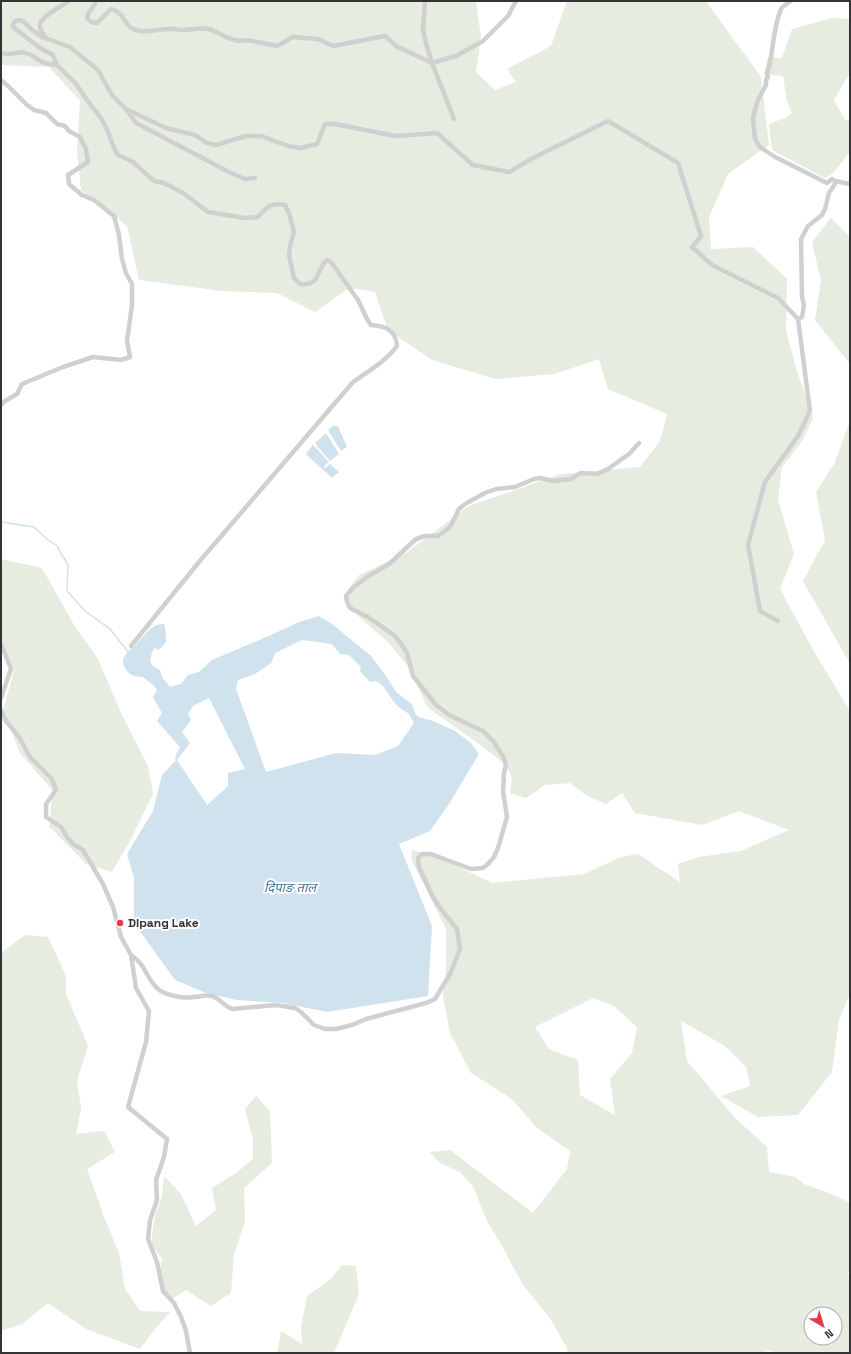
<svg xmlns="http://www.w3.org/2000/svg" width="851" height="1354" viewBox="0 0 851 1354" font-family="'Space Grotesk','Noto Sans Devanagari',sans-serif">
  <rect width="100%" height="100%" fill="#fff"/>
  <g fill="#e6ecdf" fill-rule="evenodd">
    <path d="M1,1H476L481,37L476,72L495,90L516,82L507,69L551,46L567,1H706L761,77L769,145L728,174L709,217L711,249L753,247L787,279L786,331L799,378L811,409L813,419L801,443L782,467L778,500L794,554L780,589L812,648L850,711V994L839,1020L832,1072L798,1115L758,1117L721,1096L750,1086L746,1067L725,1046L681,1021L687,1061L735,1118L767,1147L769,1172L795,1177L804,1184L826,1192L849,1202L850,1206V1270L848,1273L850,1276V1353H773L770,1350L761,1353H568L567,1348L549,1317L523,1285L502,1246L487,1221L473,1186L461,1173L439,1162L430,1152L450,1150L533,1213L567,1169L570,1151L537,1128L512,1099L471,1073L450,1033L443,996L446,970V929L412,861L411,850L433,855L492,883L584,874L621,857L638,854L680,882L678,864L699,857L741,851L789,830L739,811L702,825L635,813L622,793L606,804L587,796L570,783L545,785L526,798L510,793L512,779L507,766L479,744L427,707L410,669L389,643L358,616L344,595L359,575L406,553L469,506L561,474L640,467L660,441L667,414L608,389L599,359L554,374L496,379L432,360L388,330L375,292L349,288L315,312L277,293L222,291L139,280L127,226L81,190L77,152L80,101L49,67L1,65ZM593,998L614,1006L637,1027L632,1053L610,1079L615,1115L580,1095L578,1060L549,1049L535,1027ZM811,1314H835V1338H811Z"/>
    <path d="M832,18L850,19V75L848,76L834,100L845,120H850V152L832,174L825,178L772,150L769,124L787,117L792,113L787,101L783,76L764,74L768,57L782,58L792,29Z"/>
    <path d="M831,218L850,237V364L815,320L821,281L812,242Z"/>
    <path d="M850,421V664L803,581L825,540L816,492L835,462Z"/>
    <path d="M1,559L42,568L74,625L98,659L121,713L148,766L153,794L130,841L112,872L86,864L49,826L53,791L20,753L3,711L14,670L1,645Z"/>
    <path d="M25,935L48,937L66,976V994L88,1046L77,1080L81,1108L76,1134L104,1131L115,1152L87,1169L104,1217L119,1253L125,1289L140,1311L170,1312L155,1329L140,1349L86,1329L48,1303L22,1324L1,1331V953Z"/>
    <path d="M256,1096L270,1111L272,1163L244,1188L245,1221L234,1255L231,1293L211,1306L186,1290L172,1299L158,1281L162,1259L151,1244L155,1215L162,1197L164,1176L181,1194L196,1226L216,1210L212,1188L236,1173L253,1159V1139L245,1109Z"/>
    <path d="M342,1265L356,1266L359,1294L334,1353H277L281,1331L302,1344L301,1328L307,1296L332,1278Z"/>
  </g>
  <g fill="#cfe2ee" fill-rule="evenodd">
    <path d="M333,426H338L347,447L341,451L328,430Z"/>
    <path d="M326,433L339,454L330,461L317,446L315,443Z"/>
    <path d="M313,445L329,462L324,466L325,468L330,464L339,472L332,478L306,454Z"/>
    <path d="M319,616L332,624L371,656L386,676L397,693L412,704L415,713L418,717L433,721L455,731L471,743L479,754L449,804L430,831L399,844L432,926L428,996L327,1012L282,1003L237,1000L206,993L175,980L134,923V878L127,854L153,811L162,775L176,760L175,757L180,747L157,721L162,713L153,697L157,690L153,685L143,677C136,676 132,677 127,671C118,659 126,654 135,645C143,638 151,623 164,624C166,627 166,639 166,642L159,650L155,648L152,652L150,661L153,666L160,670L162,677L170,687L181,684L188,675L199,672L212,660L271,635L299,622ZM302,640L332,644L340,654L349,655L361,667L360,671L370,682L376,681L382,685L397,706L409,714L414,723L398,746L375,755L336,753L266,772L236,689L238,680L255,674L271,663L275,653ZM209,698L245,769L228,773V786L207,805L177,760L190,743L182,732L191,720L188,714L193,706Z"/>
  </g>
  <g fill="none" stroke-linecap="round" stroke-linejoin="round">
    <path stroke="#cfe2ee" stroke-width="1.5" d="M1,522L34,527L47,539L57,546L68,565L67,591L85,611L110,629L129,653"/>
    <g stroke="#d0d0d0" stroke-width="4.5">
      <path d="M96,1C94,8 88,10 87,18L91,22L97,23L111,9C124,12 125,26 133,29C143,34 159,29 169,29C173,28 177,30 181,30C190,30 201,27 209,29C221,33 233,44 247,40L277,46L293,37L318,39L333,46L385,36L396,46L432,63L456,56L483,41L508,16L516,1"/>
      <path d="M425,1L423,29L426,43L432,63L454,119"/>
      <path d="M791,1C788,3 783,6 781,9C772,30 774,53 767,74L768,77L766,80V85L758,100L754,113L753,120L755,139L760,147L775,157L827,183L832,179L835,181V184L829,193L825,209L822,215L808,226L801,239L802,297L804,305L802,317L798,319"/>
      <path d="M47,39C44,35 39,30 40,25C41,16 62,6 69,1"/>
      <path d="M1,53L9,54L23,52L31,55L44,63L57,65"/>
      <path d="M1,80L8,86L27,105L34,110L46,113L57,124L65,126L69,131L80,137L86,149L88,162L68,175L69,184L82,195L94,200L114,216L119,235L122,259L126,273L132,284V305L127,341L130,357L121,360L93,357L63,367L22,384L17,394L5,401L1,405"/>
      <path d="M126,109L166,128L195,135L207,143L216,145L246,136H261L288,146L301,148L317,144L325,124H335L395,136L437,133L473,165L509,172L533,158L608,121L678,163L701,236L692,247L712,265L778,298L798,319L810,411L798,436L765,482L748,545L760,611L778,621"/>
      <path d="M835,181L850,184"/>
      <path d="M1,644L11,669L1,698"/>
      <path d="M131,646L199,562L353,382C369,371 386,361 397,346C396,330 385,326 371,325L367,319L358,300L331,262L327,260C315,270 322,286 300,284L294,278L289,255L290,246L294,232L289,213L285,205C270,202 267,207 258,217L245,218L208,212L183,193L164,183L154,181L133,162L118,155L114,148L107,129L101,118L90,104L76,84L57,65L53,55L40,48L13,27L14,22L18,20L23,21L30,28L42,37L70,47L98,70L112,95L126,109L136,123L229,172L245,179L255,178"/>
      <path d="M1,710L6,721L19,737L30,757L52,779L56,790L46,804V817L61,827L67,837L73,844L83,850L103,884L113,907L121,937L131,955L136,988L149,1011L146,1042L128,1107L167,1139L164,1157L156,1180L157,1200L150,1220L148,1239L157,1262L163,1291L174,1303L181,1317L186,1331L190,1353"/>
      <path d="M131,955C146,965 146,978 158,989C165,995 184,999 193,997C199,997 207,994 212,996C220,998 224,1007 233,1009L276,1005L295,1008L301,1012L314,1025L325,1029H336L352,1025L366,1019L426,1003L435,999L450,974L460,949L457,929L440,908L433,897L419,867L418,858L422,854H431L471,869L483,868L488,864L494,857L498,848L507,817L503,791L504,773L506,765L503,756L493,741L483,731L451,716L436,705L413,676L407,653L400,642L394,635L368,617L350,608L347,602L346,596L354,587L367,577L389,564L416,539L425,536H438L441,534L450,527L459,509L465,504L485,493L496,489L515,487L534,479L540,478L553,481L571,479L581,473L597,474L608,469L629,454L639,443"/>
    </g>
  </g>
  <circle fill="#e63946" stroke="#fff" stroke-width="1.5" cx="120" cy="923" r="4"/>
  <g text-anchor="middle" stroke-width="4" stroke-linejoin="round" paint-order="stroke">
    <g font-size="12" font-weight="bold" fill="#333" stroke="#fff" text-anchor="start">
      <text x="128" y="927">Dipang Lake</text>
    </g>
    <g font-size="13" font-style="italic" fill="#3f7597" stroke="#fff">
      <text x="290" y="892">दिपाङ ताल</text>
    </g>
  </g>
  <rect width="851" height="1354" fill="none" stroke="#333333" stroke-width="4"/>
  <g transform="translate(823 1326) rotate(142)"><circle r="19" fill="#ffffff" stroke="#adadad"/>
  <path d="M0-3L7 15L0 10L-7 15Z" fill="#e63946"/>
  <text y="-6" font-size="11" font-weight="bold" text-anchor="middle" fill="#333333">N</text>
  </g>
</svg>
